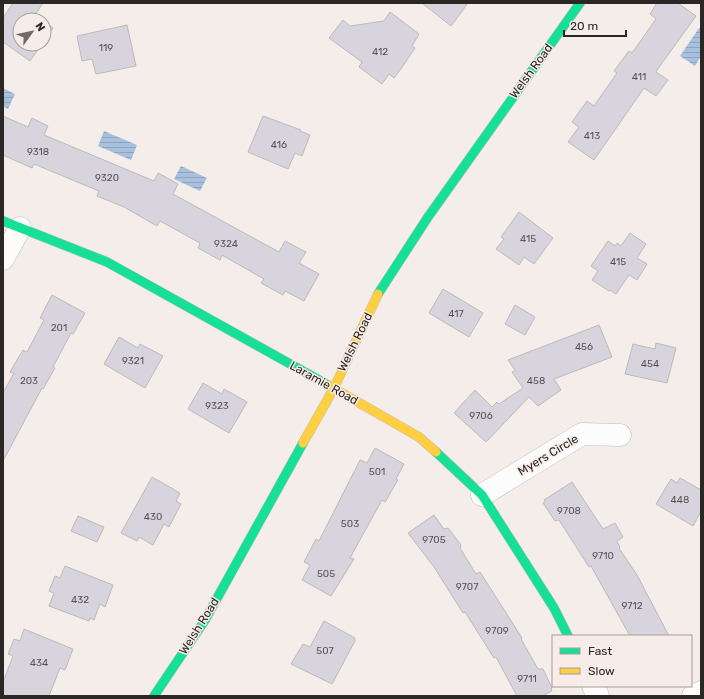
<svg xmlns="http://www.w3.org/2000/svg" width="704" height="699" viewBox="0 0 704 699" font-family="Rubik,sans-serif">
  <defs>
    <pattern id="water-rules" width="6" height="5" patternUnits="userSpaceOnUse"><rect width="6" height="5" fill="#a6c0dd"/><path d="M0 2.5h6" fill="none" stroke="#8fa5be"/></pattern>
  </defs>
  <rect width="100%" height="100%" fill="#f4edea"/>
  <g fill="url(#water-rules)">
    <path d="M699,28H701V56L695,66L680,56Z"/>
    <path d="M3,88L15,94L8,109L3,106Z"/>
    <path d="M104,131L137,145L131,160L98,146Z"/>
    <path d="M181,166L207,178L200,191L174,179Z"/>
  </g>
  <g fill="#d8d4dd" stroke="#bdbaba">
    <path d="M13,3H43L35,15L43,20H20V44H42L30,61L3,42V18Z"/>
    <path d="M422,3H468L451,26Z"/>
    <path d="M657,3H678L696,16L657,70L656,72L668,80L656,96L644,88L594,160L568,142L579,127L572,122L587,101L594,106L617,73L614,71L629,51L632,53L656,19L650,14Z"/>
    <path d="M390,12L419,34L412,46L415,48L403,66L394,78L389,74L382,84L359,67L362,62L329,38L343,20L350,26L384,21Z"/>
    <path d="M44,21L53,28L44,41Z"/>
    <path d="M127,25L136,66L96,74L92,59L82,61L77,36Z"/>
    <path d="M3,116L28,127L32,118L48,126L44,135L154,181L158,173L178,184L173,194L279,252L285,241L306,252L299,263L319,274L304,301L285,291L283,295L261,283L264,279L222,255L220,260L198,248L200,243L160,221L157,226L124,207L97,196L99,191L34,164L32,168L3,155Z"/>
    <path d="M263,116L301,130L300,131L310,135L302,156L295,153L288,169L248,152Z"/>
    <path d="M519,212L553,238L534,264L524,257L519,265L496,249L504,239L501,237Z"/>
    <path d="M630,233L646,244L637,258L647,264L637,280L629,275L616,294L610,290L609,291L592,280L598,271L591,266L608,241L615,246L617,243L621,246Z"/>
    <path d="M443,289L483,313L469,337L429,313Z"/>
    <path d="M52,295L85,313L73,334L71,333L53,367L55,368L43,389L42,388L3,461V393L14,373L10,372L23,350L27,352L44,320L40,318Z"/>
    <path d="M515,305L535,317L525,335L505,324Z"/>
    <path d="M599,325L612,357L554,379L561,390L538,406L529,397L486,442L454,413L475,390L492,407L497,402L499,404L523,388L512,372L515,370L508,360Z"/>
    <path d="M119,337L138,348L140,344L163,356L145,388L104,364Z"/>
    <path d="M656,343L676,348L667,383L625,374L633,344L655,349Z"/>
    <path d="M203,383L222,394L224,389L247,402L229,433L188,409Z"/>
    <path d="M375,448L404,464L396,479L398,480L385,502L382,500L350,558L354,559L331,596L302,580L310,565L304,562L316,539L319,541L360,460L367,463Z"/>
    <path d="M152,477L180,493L176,501L181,504L169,527L164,524L153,545L139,537L137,541L121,533Z"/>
    <path d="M680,478L701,490V511L693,526L656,504L671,479L677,483Z"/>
    <path d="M572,482L603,529L615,523L623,537L617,541L620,547L619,548L637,575L669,636H630L591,566L589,567L559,520L555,521L543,503L545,502L544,500Z"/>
    <path d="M434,515L444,529L448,528L461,545L460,548L476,574L480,572L522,638L521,639L538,669H543L552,688H551L552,691L542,696H517L496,657L494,658L465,612L463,613L434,567L408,533Z"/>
    <path d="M78,516L104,527L97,542L71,531Z"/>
    <path d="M65,566L113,585L105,607L100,604L94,620L90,618L89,621L49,606L54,593L49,591L55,576L60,578Z"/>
    <path d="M324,621L355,638V641L332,684L291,664L303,644L310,647Z"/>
    <path d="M24,629L73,649L65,670L60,668L49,696H3V682L13,656L8,654L14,639L20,641Z"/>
  </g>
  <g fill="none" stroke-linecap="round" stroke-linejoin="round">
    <g stroke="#c2bdbb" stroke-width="23">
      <g id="street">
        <path d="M3,259L20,228"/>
        <path d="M482,495L582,434L620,435"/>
        <path d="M593,686L598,696"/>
        <path d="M693,696L701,692"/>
      </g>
    </g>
    <g stroke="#c2bdbb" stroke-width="10">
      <g id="fast">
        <path d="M3,221L107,262L328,385"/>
        <path d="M378,294L428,217L580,3"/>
        <path d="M436,452L482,495L554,608L568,636"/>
        <path d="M154,696L205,620L303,443"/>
      </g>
    </g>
    <g stroke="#c2bdbb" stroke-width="10">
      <g id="slow">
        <path d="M328,385L419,437L436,452"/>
        <path d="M303,443L334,388L378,294"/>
      </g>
    </g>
    <use href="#street" stroke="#fdfcfc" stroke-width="22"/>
    <use href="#fast" stroke="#16e098" stroke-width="9"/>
    <use href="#slow" stroke="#ffcf43" stroke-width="9"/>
  </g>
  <g text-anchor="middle" stroke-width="3" stroke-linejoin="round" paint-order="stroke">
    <g font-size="10" fill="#565253">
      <text x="106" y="51">119</text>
      <text x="380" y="55">412</text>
      <text x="639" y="80">411</text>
      <text x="592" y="139">413</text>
      <text x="279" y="148">416</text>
      <text x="38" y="155">9318</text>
      <text x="107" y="181">9320</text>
      <text x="528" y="242">415</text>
      <text x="226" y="247">9324</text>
      <text x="618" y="265">415</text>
      <text x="456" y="317">417</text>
      <text x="59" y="331">201</text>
      <text x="584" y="350">456</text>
      <text x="133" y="364">9321</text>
      <text x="650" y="367">454</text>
      <text x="29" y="384">203</text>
      <text x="536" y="384">458</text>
      <text x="217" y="409">9323</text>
      <text x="481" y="419">9706</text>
      <text x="377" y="475">501</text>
      <text x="680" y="503">448</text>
      <text x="569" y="514">9708</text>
      <text x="153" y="520">430</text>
      <text x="350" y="527">503</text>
      <text x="434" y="543">9705</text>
      <text x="603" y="559">9710</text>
      <text x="326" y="577">505</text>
      <text x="467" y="590">9707</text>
      <text x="80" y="603">432</text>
      <text x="632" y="609">9712</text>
      <text x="497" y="634">9709</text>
      <text x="325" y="654">507</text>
      <text x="39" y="666">434</text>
      <text x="527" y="682">9711</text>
    </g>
    <g font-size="12" fill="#2b2725" stroke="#f7ece7">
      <text transform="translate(531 71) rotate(-54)" y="4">Welsh Road</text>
      <text transform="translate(355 342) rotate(-64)" y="4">Welsh Road</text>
      <text transform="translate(324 383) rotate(29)" y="4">Laramie Road</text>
      <text transform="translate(548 455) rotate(-31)" y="4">Myers Circle</text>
      <text transform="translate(199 626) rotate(-58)" y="4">Welsh Road</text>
    </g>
  </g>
  <rect width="704" height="699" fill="none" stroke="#2b2725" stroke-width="8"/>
  <rect x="552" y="635" width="140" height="52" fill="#f7ece7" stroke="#a59d99"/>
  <rect x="560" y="648" width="20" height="6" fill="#16e098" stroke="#a59d99"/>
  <text x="588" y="655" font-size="12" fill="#2b2725">Fast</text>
  <rect x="560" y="668" width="20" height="6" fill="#ffcf43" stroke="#a59d99"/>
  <text x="588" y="675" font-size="12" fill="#2b2725">Slow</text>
  <g transform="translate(32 32) rotate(57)"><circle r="19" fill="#f7ece7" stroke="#a59d99"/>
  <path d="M0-3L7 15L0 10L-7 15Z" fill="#716c6a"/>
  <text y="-6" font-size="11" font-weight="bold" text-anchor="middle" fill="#2b2725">N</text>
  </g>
  <path d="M564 30v6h62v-6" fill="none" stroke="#2b2725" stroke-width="2"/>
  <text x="570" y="30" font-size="12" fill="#2b2725" stroke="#f7ece7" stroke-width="3" paint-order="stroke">20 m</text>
</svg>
